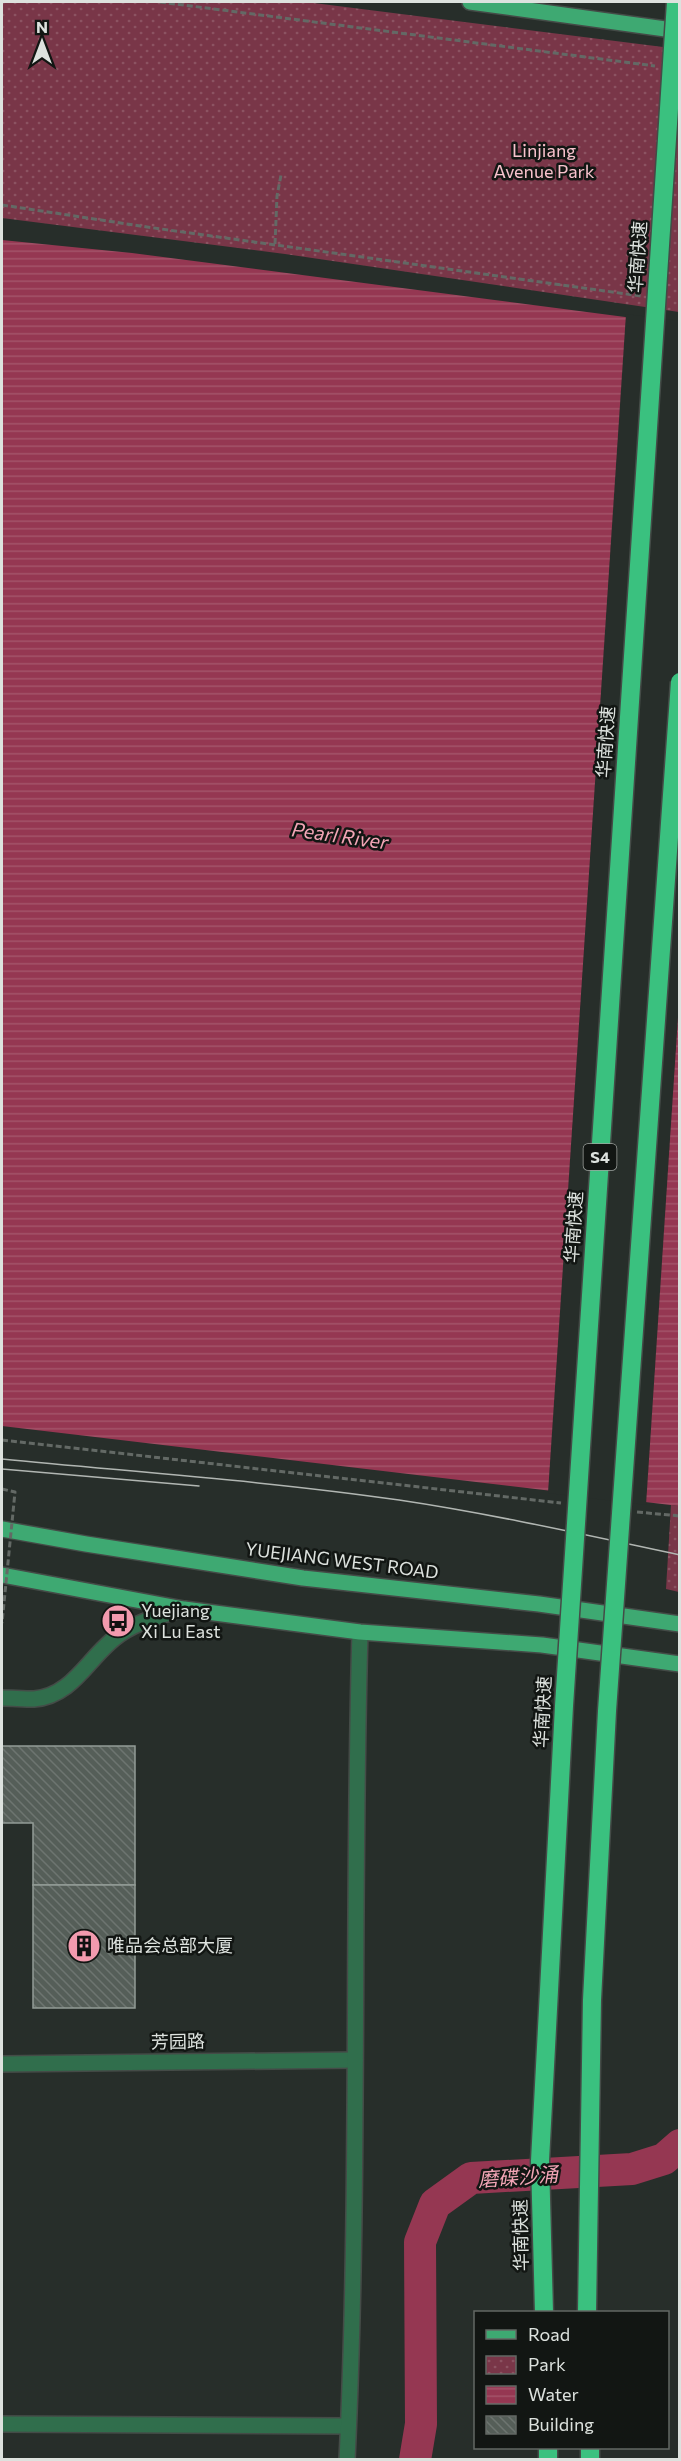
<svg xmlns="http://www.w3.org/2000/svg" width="681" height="2461" viewBox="0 0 681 2461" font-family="Commissioner,'Noto Sans SC',sans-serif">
  <defs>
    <pattern id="park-dots" width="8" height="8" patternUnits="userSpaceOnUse" patternTransform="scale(1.5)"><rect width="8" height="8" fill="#793648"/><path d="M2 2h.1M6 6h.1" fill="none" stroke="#8c5362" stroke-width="1.8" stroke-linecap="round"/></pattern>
    <pattern id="water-rules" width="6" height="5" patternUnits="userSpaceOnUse" patternTransform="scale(1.5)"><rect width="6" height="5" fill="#953752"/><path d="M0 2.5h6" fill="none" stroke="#a3546a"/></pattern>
    <pattern id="building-back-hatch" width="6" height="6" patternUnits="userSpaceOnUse" patternTransform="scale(1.5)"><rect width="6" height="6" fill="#555e58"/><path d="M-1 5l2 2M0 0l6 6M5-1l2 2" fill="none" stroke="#6d7570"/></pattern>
  </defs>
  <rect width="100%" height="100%" fill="#272e2a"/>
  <g fill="url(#park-dots)">
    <path d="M2,2H306L679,49V312L285,254L2,218Z"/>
    <path d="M671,1505L679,1506V1592L666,1589Z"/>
  </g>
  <path fill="url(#water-rules)" d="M2,240L132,253L679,324V1506L2,1426Z"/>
  <path fill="#272e2a" d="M626,314L680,321L679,1002L646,1505L548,1493Z"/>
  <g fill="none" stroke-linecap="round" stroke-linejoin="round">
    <path stroke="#953752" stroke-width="32" d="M415,2460L421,2424L420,2242L435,2204L471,2178L632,2169L664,2159L680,2145"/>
  </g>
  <g fill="url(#building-back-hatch)" stroke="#939c96" stroke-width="1.5">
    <path d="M2,1746H135V1885H33V1823H2Z"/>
    <rect x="33" y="1885" width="102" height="123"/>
  </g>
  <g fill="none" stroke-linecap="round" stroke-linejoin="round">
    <g stroke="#444b47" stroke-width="18">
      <g id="minor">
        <path d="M2,1698C12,1698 23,1699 34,1699C74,1696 89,1655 120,1634C139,1621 162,1615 184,1609"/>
        <path d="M2,2064L355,2060"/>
        <path d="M2,2424L348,2426"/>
        <path d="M347,2460C360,2184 352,1908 360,1632"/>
      </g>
    </g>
    <g stroke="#444b47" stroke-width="18">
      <g id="major">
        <path d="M470,2L680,31"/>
        <path d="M2,1529L86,1544L303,1578L539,1604L680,1624"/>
        <path d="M2,1575L184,1609L360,1632L542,1645L680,1664"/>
      </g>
    </g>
    <g stroke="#444b47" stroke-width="21">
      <g id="highway">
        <path d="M548,2448V2460"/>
        <path d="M590,2448V2460"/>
      </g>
    </g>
    <g stroke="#636965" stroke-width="3" stroke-dasharray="6 3" stroke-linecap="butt">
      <path d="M160,2L655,66"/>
      <path d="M2,205L147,227L641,296"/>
      <path d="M275,244L277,196L281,175"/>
      <path d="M2,1440L561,1503"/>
      <path d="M637,1512L680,1516"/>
    </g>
    <use href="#minor" stroke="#306e4c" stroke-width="15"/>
    <use href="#major" stroke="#3ea972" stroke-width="15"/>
    <use href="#highway" stroke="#3ac17f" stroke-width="18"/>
    <g stroke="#b1b6b2" stroke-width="1.5">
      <path d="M2,1459C134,1472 267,1481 399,1500C493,1514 586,1535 680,1555"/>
      <path d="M2,1469L199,1486"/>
    </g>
    <g stroke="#444b47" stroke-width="21" stroke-linecap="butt">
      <g id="highway-bridge">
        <path d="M544,2312L540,2161L564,1706L676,2"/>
        <path d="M587,2312L592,2000L607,1711L680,682"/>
      </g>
    </g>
    <path stroke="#636965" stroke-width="3" stroke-dasharray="6 3" stroke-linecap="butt" d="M2,1489L15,1492L2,1623"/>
    <use href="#highway-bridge" stroke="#3ac17f" stroke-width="18"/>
  </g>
  <defs>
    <g id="bus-disc" transform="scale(1.725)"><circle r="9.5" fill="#f29aae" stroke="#121613"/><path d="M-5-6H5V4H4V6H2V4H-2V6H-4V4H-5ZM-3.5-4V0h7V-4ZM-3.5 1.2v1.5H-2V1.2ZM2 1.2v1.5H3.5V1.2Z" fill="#111"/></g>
    <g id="building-disc" transform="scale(1.725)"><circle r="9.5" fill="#f29aae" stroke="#121613"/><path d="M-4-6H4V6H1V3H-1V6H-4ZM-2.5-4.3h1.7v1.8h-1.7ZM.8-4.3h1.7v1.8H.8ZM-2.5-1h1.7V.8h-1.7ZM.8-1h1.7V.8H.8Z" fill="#111"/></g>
  </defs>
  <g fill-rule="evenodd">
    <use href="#bus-disc" x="118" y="1621"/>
    <use href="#building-disc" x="84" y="1946"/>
  </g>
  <g text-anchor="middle" stroke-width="5" stroke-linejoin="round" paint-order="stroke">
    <rect fill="#121613" stroke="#a0a5a1" stroke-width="1.5" x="583.5" y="1144" width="33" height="26" rx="4.5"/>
    <g font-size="16" font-weight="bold" fill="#dde2de">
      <text x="600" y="1163">S4</text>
    </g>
    <g font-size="18" fill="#f8c2cd" stroke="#121613">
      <text x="544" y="157">Linjiang<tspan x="544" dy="21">Avenue Park</tspan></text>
    </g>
    <g font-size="18" fill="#dde2de" stroke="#121613">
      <text transform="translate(638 257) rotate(-86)" y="6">华南快速</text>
      <text transform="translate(606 742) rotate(-86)" y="6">华南快速</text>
      <text transform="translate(574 1227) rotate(-86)" y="6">华南快速</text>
      <text transform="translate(342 1561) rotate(7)" y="6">YUEJIANG WEST ROAD</text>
      <text transform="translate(543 1712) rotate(-87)" y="6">华南快速</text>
      <text transform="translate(178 2042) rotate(-1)" y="6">芳园路</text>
      <text transform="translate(521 2235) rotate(-91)" y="6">华南快速</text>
    </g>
    <g font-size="18" fill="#dde2de" stroke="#121613" text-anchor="start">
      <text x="141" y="1617">Yuejiang<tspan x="141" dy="21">Xi Lu East</tspan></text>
      <text x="107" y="1952">唯品会总部大厦</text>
    </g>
    <g font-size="20" font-style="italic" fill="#f3a5b6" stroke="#121613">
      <text transform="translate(340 836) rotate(8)" y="7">Pearl River</text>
      <text transform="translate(518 2177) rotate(-4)" y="7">磨碟沙涌</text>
    </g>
  </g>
  <rect width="681" height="2461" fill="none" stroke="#dde2de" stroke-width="6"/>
  <rect x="474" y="2311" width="195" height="138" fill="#121613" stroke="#636864" stroke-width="1.5"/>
  <rect x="486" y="2330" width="30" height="9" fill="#3ea972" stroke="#636864" stroke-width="1.5"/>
  <text x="528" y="2341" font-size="18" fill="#dde2de">Road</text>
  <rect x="486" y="2356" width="30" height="18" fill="url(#park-dots)" stroke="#636864" stroke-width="1.5"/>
  <text x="528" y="2371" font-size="18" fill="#dde2de">Park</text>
  <rect x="486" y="2386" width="30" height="18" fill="url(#water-rules)" stroke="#636864" stroke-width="1.5"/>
  <text x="528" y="2401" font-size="18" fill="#dde2de">Water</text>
  <rect x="486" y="2416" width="30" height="18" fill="url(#building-back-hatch)" stroke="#636864" stroke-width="1.5"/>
  <text x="528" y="2431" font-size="18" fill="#dde2de">Building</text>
  <g transform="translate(42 42)" stroke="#121613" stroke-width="4.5" paint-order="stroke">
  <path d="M0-4.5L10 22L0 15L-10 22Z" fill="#dde2de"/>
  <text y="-9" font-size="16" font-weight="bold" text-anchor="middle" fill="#dde2de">N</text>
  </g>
</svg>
